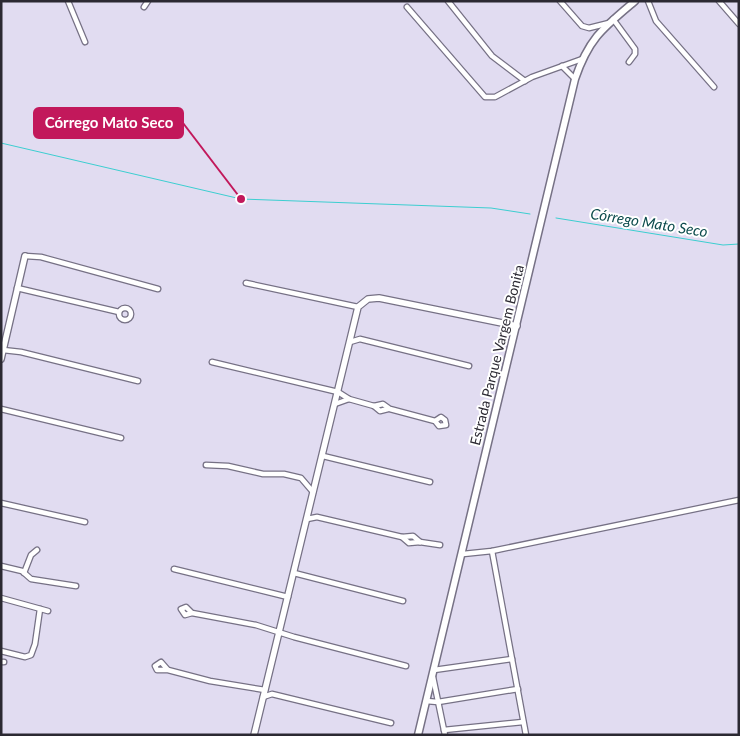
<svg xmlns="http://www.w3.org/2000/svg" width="740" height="736" viewBox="0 0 740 736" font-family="Lato,sans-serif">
  <rect width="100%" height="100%" fill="#e1dcf1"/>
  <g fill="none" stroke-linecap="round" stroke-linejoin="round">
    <g stroke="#3cced0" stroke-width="1">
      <path d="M1,143L241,199L491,208L530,214"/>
      <path d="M556,218L723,245L739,244"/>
    </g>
    <g stroke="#767185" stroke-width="7">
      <g id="minor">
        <path d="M68,1L85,42"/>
        <path d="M448,1L492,56L525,81"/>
        <path d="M560,1L582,26L589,28L609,23"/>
        <path d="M648,1L656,21L714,87"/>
        <path d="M719,1L739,24"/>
        <path d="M144,7L148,1"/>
        <path d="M407,7L485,97H495L532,77L582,59"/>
        <path d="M613,19L635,49V54L629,62"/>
        <path d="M562,66L575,79"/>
        <path d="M25,256L41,257L158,289"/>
        <path d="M246,283L358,307"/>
        <path d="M17,288L119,312"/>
        <circle cx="125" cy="314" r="6"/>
        <path d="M350,342L360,339L469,366"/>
        <path d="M3,350L21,352L138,381"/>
        <path d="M212,362L338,392L349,399L374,406L380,411L388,409"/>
        <path d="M335,404L349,399"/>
        <path d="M374,406L383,404L390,409L435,421L439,426L446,425L445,420L441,417L435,421"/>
        <path d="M1,409L121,438"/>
        <path d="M323,456L430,482"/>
        <path d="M206,465L228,466L263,474H284L301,478L313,492"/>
        <path d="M1,503L85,522"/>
        <path d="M307,519L317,517L402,537L409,543L420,542L440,545"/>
        <path d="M402,537L413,536L420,542"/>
        <path d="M492,551L526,735"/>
        <path d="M463,554L492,551L739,500"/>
        <path d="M1,566L22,571L31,579L76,586"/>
        <path d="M174,569L288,597"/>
        <path d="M24,573L31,555L37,550"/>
        <path d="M294,573L403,601"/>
        <path d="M1,598L48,611"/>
        <path d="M192,613L185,615L181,609L186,607L192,613L256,625L294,637L406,666"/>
        <path d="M1,651L25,657L31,655L35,644L40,609"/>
        <path d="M1,662H4"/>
        <path d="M168,670H157L155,666L161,662L168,670L210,681L265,690"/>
        <path d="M434,670L512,659"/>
        <path d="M433,677L445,735"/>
        <path d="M263,697L272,694L391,723"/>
        <path d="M426,701L438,702L518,689"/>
        <path d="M444,730L523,722"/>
      </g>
    </g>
    <g stroke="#767185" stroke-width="8">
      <g id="tertiary">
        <path d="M1,359L25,256"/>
        <path d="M254,735L358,307L368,299L379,298L517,326"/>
      </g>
    </g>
    <g stroke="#767185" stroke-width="9">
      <path id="secondary" d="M418,735L575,79C589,38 603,28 635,1"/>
    </g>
    <use href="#minor" stroke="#fff" stroke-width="4.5"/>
    <use href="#tertiary" stroke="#fff" stroke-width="5.5"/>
    <use href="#secondary" stroke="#fff" stroke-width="6"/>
  </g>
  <g text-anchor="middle" stroke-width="4" stroke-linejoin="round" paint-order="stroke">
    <g font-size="14" fill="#2b2932" stroke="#fff">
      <text transform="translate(497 355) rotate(-76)" y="5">Estrada Parque Vargem Bonita</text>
    </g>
    <g font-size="15" font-style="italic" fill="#0d4c4d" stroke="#fff">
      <text transform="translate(649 223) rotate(9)" y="5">Córrego Mato Seco</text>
    </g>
  </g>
  <path fill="none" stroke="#c2185b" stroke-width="2" d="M241 199L183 123"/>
  <circle fill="#c2185b" stroke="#fff" stroke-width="2" cx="241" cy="199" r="5"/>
  <rect fill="#c2185b" stroke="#c2185b" stroke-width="2" x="34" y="108" width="149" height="30" rx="5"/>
  <g font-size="15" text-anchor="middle" font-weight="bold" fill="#fff">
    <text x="109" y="128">Córrego Mato Seco</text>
  </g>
  <rect width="740" height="736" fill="none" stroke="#2b2932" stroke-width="5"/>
</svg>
